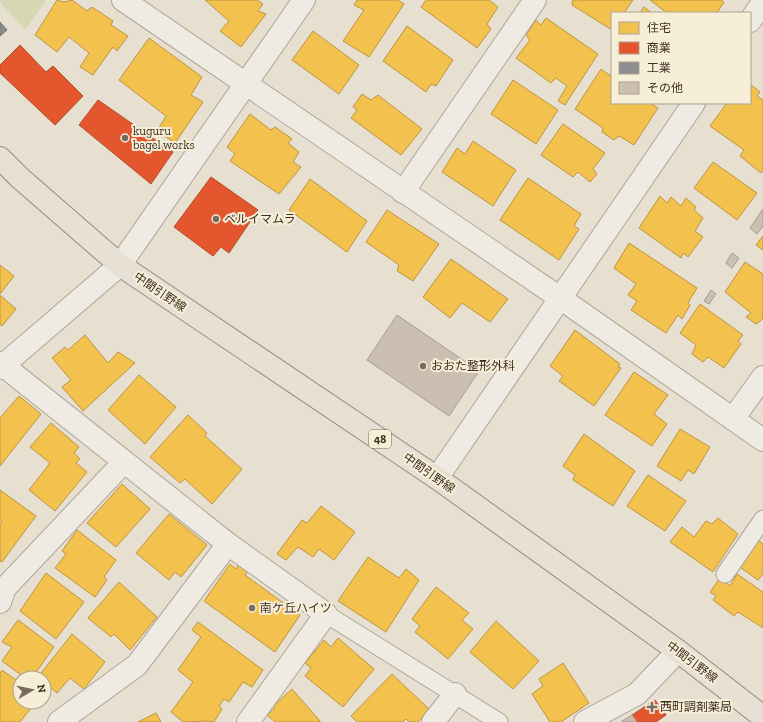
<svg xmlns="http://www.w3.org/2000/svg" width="763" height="722" viewBox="0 0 763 722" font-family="'Zilla Slab','Noto Sans JP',serif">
  <rect width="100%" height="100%" fill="#e7e0d1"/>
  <path fill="#d6d7b3" d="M0,0H46L25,30L0,2Z"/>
  <g fill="#f2c14e" stroke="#bc9540">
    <path d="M57,0L64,2L72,0L87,11L92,7L113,21L111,25L128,36L117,51L113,47L93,75L80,67L89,53L69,37L57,52L35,35Z"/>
    <path d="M205,0H257L263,4L258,11L266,14L241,47L220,31L229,21Z"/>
    <path d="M357,0H398L404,4L369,57L343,41L364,10L354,5Z"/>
    <path d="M426,0H489L498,7L487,24L491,29L477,48L421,7Z"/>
    <path d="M573,0H633L624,13H612V30L572,5Z"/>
    <path d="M650,0H721L724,2L717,13H667Z"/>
    <path d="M644,7L652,13H640Z"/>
    <path d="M546,18L598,54L565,105L558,101L567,86L556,78L551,83L516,58L530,40L526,35L536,20L541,25Z"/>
    <path d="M407,26L453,60L436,86L431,84L426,92L383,61Z"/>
    <path d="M313,31L359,65L339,94L292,60Z"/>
    <path d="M149,38L202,77L191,95L203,102L175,143L157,131L166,116L119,80Z"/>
    <path d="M601,69L612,77V103H650L658,108L634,145L619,136L614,140L602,132L603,128L575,109Z"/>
    <path d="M513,80L558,110L536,144L491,114Z"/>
    <path d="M750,84L760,92L757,96L763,100V170L761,173L740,156L744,150L710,126L727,103H750Z"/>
    <path d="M362,94L371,100L378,95L422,129L401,155L351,118L357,110L353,107Z"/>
    <path d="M250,114L271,130L275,127L292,139L288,143L299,152L293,162L301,167L279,194L230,161L235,154L227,147Z"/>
    <path d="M563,124L605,153L593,169L597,174L590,182L578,172L573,177L541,155Z"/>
    <path d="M473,141L516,170L493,206L442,172L457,148L465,154Z"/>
    <path d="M713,162L757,193L737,220L694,188Z"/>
    <path d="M528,178L581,214L574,226L579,229L559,260L500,220Z"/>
    <path d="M310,179L367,221L347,252L289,210Z"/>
    <path d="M660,196L667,203L671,197L681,206L686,198L696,207L694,210L703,218L695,231L703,237L688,257L683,253L681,258L639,228Z"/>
    <path d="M387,210L439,244L413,281L397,271L399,265L366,242Z"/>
    <path d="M763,236V250L756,245Z"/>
    <path d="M629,243L697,288L688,303L690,305L682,319L678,315L666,333L631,310L637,301L628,295L636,284L614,268Z"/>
    <path d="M451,259L508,299L490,322L462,303L450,318L423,297Z"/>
    <path d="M745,262L763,274V319L756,324L746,317L751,313L725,292Z"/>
    <path d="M0,265L14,276L0,294Z"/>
    <path d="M0,295L16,309L2,326L0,324Z"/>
    <path d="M700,304L743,335L738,341L741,344L724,368L708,357L703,362L692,354L696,345L680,333Z"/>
    <path d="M575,330L620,364L618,367L621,368L594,406L559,381L563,376L550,366Z"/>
    <path d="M85,335L108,363L118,352L135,363L83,411L62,387L71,380L52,358L65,347L68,350Z"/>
    <path d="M634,372L668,395L654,414L667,424L652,446L605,415Z"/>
    <path d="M139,375L176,407L145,444L108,410Z"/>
    <path d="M19,396L41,414L0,466V418Z"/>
    <path d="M188,415L207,433L205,436L242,469L212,504L185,479L180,483L150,457Z"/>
    <path d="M51,423L79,447L74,453L80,459L76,463L87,472L55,511L29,490L50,463L30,447Z"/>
    <path d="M680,429L710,447L694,474L688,470L681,481L657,466Z"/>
    <path d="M584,434L635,471L613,506L573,480L575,475L563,466Z"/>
    <path d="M648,475L686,501L665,531L627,506Z"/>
    <path d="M122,484L150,509L116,547L87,523Z"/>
    <path d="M0,490L36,516L2,562L0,561V524L2,521L0,520Z"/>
    <path d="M321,506L355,532L334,560L319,549L313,557L298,547L286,560L277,554L302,520L307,523Z"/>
    <path d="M169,514L207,545L181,577L175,572L169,580L136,553Z"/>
    <path d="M718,518L738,534L713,572L670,542L682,527L694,537L706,521L712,524Z"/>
    <path d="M77,530L116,560L104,577L107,580L95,597L55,568L66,554L62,551Z"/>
    <path d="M756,538L763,544V574L758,580L737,565Z"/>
    <path d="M368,557L399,578L406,569L419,580L386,632L338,601Z"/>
    <path d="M240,562L249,569L245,575L300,615L275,652L204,601L230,564L236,569Z"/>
    <path d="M46,573L84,602L56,639L20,611Z"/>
    <path d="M737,574L763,592V628L738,612L734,616L713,600L716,596L710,592L720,578L730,586Z"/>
    <path d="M119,582L157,617L130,650L114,634L111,637L88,618Z"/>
    <path d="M436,587L469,613L462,620L473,629L448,659L415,632L420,626L412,619Z"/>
    <path d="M18,620L54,647L32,678H25L2,661L12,647L2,642Z"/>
    <path d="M496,621L539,661L513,689L470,652Z"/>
    <path d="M198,622L263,670L252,687L243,682L229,702L224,699L219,706L222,709L214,722L208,721L183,722L171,712L193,682L178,670L201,637L192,630Z"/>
    <path d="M72,634L105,662L84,689L70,678L57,693L44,682V678L38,677Z"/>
    <path d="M338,638L374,669L343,707L305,676L311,668L305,663L324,640L331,647Z"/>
    <path d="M563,663L589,703L561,722H550L532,694L543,686L539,679Z"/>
    <path d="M2,670L20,683V702H36L20,722H0V673Z"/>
    <path d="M392,674L429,709L418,722H409L406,719L403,722H357L351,716Z"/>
    <path d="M292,689L320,721V722H275L267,715L275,708L273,706Z"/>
    <path d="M156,713L161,722H138Z"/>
  </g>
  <g fill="#e4572e" stroke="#b24b2a">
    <path d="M20,45L46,72L53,66L83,96L55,125L0,73V65Z"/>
    <path d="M98,100L173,152L151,184L79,125Z"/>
    <path d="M211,177L258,210L229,253L221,247L213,256L174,227Z"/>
    <path d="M655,700L666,715L656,722H637L632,715Z"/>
  </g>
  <path fill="#8d8d92" stroke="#757070" d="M0,22L7,30L0,36Z"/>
  <g fill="#cbbfb2" stroke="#a89c90">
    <path d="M763,209V226L757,234L750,228Z"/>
    <path d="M732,253L739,258L732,268L726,263Z"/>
    <path d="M711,290L716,294L709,304L704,301Z"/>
    <path d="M397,315L479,371L449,416L367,360Z"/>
    <path d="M632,715L637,722H621Z"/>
  </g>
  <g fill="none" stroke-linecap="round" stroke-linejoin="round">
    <g stroke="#ada599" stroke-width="19">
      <g id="service">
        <path d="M725,574L763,519"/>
        <path d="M326,614L499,722"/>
      </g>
    </g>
    <g stroke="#ada599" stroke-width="24">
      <g id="minor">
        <path d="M123,0L560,298L763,440"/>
        <path d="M403,192L535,0"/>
        <path d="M120,265L304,0"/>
        <path d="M0,363L228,544L326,614L248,722"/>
        <path d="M733,419L763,377"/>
        <path d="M0,602L5,588L124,462"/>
        <path d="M59,722L137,665L228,544"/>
        <path d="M433,722L455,694"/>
        <path d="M585,722L637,694L678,651"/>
      </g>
    </g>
    <g stroke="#ada599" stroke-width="24">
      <g id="tertiary">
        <path d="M750,21L763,2"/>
        <path d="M0,368L120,265"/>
        <path d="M437,478L694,103"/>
      </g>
    </g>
    <g stroke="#928b80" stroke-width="24">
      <path id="primary" d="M0,158L20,178L120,265L437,478L678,651L763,717"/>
    </g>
    <use href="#service" stroke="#efebe3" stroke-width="17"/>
    <use href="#minor" stroke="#efebe3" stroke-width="22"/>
    <use href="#tertiary" stroke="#efebe3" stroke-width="22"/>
    <use href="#primary" stroke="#e6e1d4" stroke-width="22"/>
  </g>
  <g fill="#786c5e" stroke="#f7eed8" stroke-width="1.5">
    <circle cx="125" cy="138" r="4"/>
    <circle cx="216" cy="219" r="4"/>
    <circle cx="423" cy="366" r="4"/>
    <circle cx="252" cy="608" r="4"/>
    <path d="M650 701h4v4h4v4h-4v4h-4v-4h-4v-4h4z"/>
  </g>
  <g text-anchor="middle" stroke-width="4" stroke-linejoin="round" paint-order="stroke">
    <rect fill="#f7eed8" stroke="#756857" stroke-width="1" x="369" y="430" width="22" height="18" rx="3"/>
    <g font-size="11" font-weight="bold" fill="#3d2e20">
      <text x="380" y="443">48</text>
    </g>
    <g font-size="12" fill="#3d2e20" stroke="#f7eed8" text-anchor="start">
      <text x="133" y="135">kuguru<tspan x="133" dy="14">bagel works</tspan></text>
      <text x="224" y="223">ベルイマムラ</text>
      <text x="431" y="370">おおた整形外科</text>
      <text x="260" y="612">南ケ丘ハイツ</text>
      <text x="660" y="711">西町調剤薬局</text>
    </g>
    <g font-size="12" fill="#3d2e20" stroke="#f7eed8">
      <text transform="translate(160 292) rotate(34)" y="4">中間引野線</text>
      <text transform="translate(429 473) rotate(35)" y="4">中間引野線</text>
      <text transform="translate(692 662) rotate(37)" y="4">中間引野線</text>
    </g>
  </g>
  <rect x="611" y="12" width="140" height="92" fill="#f7eed8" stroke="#ada18e"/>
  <rect x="619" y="22" width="20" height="12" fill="#f2c14e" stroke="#ada18e"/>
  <text x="647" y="32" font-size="12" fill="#3d2e20">住宅</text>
  <rect x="619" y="42" width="20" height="12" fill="#e4572e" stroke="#ada18e"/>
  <text x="647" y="52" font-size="12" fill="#3d2e20">商業</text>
  <rect x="619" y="62" width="20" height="12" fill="#8d8d92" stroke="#ada18e"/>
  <text x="647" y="72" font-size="12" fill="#3d2e20">工業</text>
  <rect x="619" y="82" width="20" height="12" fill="#cbbfb2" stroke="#ada18e"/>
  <text x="647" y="92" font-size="12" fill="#3d2e20">その他</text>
  <g transform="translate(32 690) rotate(81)"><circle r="19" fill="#f7eed8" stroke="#ada18e"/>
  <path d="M0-3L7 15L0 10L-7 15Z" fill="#786c5e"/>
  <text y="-6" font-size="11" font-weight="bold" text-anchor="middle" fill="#3d2e20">N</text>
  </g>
</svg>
